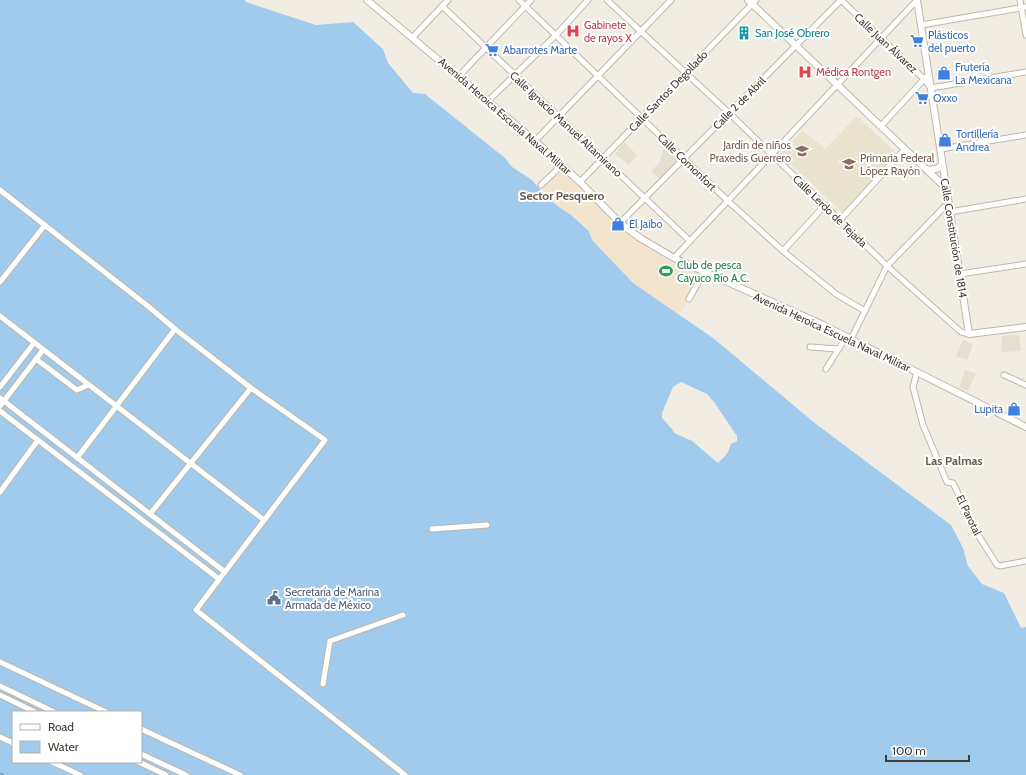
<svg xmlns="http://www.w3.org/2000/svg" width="1026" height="775" viewBox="0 0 1026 775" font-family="Cabin,sans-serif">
  <rect width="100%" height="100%" fill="#f1ede3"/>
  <g fill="#e4dfd1">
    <path d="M624,142L637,155L629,165L615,154Z"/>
    <path d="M664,147L678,160L659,179L651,171L660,162Z"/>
    <path d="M1019,335L1021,351L1001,352L1002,336Z"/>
    <path d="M963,340L973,344L967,360L956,356Z"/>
    <path d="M965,370L976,373L968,391L959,388Z"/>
  </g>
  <path fill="#f3e4ce" d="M560,168L619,224L666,259L702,275L679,315L633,283L592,240L590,230L570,213L560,208L540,188Z"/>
  <path fill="#e9e2cd" d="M857,116L897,154L843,213L780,154L803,130L825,149Z"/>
  <path fill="#a0cbec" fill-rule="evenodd" d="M0,0H245L246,2L316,25L353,22L383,49L388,63L413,93L425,94L505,158L512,167L532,180L543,193L560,208L570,214L589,231L592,240L633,283L713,338L816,424L951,525L963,548L968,566L982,584L1004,593L1021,628L1026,627V775H0ZM681,382L707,394L714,402L737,436V441L731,444L727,454L718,463L692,441L674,433L672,429L662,418V413L673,387ZM13,712H141V762H13Z"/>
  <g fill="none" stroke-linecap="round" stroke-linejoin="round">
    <g stroke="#beb8a9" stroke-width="7">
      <g id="minor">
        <path d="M519,0L728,201L783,251L836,294L865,311"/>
        <path d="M607,0L729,113L887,266L961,332L969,334"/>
        <path d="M841,0L924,79L931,88L1026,72"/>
        <path d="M1020,0L1026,35"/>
        <path d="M442,6L690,241"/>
        <path d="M921,25L1026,7"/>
        <path d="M412,38L448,0"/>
        <path d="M459,76L531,0"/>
        <path d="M488,101L556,35L588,0"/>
        <path d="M881,126L926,77"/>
        <path d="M535,141L671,0"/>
        <path d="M941,149L1026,135"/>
        <path d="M580,182L756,0"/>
        <path d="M541,185L562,165"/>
        <path d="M0,190L149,307L175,329L251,388L325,440L196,610L405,775"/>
        <path d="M950,212L1026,199"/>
        <path d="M840,220L905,149"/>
        <path d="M620,223L841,0"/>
        <path d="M783,251L825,205"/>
        <path d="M674,258L917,0"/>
        <path d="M960,274L1026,264"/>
        <path d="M0,282L45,225"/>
        <path d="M689,299L704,272"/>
        <path d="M0,316L264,520"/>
        <path d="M810,347L838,349"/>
        <path d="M36,359L77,390L88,385"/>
        <path d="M826,369L843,342L851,339L887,266L949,202"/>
        <path d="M917,372L913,387L923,425L947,482L953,483L980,538L997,565L1000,566L1026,561"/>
        <path d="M1004,375L1026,385"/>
        <path d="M0,387L34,343"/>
        <path d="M0,398L225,572"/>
        <path d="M0,406L43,350"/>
        <path d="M0,411L219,579"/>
        <path d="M77,458L175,329"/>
        <path d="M0,492L38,440"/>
        <path d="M150,514L251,388"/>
        <path d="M432,529L487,525"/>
        <path d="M0,662L106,712"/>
        <path d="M323,684L330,641L403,615"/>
        <path d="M0,686L54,712"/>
        <path d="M0,695L35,712"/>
        <path d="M141,729L240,775"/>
        <path d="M0,737L13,743"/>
        <path d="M141,754L186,775"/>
        <path d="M52,762L80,775"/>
        <path d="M139,762L166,775"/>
      </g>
    </g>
    <g stroke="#beb8a9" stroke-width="8">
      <g id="tertiary">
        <path d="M367,0L535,141L580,182L620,223L640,238L674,258L821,324L1026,427"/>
        <path d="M748,0L947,189"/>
        <path d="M917,0L969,334L1026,327"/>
        <path d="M927,170L937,169L942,164V161"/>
      </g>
    </g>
    <use href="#minor" stroke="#fff" stroke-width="5"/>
    <use href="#tertiary" stroke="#fff" stroke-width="6"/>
    <path stroke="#939393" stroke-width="1.5" stroke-dasharray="5 5" stroke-linecap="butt" d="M0,773L4,775"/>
  </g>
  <defs>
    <g id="hospital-bare" transform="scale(1.08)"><path d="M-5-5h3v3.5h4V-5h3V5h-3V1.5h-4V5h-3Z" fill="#e0444e" stroke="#fff" stroke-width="2.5" paint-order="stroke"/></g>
    <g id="building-bare" transform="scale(1.08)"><path d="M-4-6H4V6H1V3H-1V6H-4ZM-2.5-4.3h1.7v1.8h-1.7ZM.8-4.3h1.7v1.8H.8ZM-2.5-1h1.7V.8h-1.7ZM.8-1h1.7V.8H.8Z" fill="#0f9aa8" stroke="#fff" stroke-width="2.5" paint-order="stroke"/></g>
    <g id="supermarket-bare" transform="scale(1.08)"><path d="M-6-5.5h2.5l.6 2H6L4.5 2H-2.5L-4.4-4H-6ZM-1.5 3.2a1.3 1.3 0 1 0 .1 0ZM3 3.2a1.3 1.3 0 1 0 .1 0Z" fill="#3f7fe0" stroke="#fff" stroke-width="2.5" paint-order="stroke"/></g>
    <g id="shop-bare" transform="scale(1.08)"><path d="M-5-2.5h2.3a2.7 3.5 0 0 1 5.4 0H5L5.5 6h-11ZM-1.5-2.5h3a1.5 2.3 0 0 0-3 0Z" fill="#3f7fe0" stroke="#fff" stroke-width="2.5" paint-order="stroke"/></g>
    <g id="school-bare" transform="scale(1.08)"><path d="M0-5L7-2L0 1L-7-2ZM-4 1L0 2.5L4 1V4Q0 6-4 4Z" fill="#8d6e63" stroke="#fff" stroke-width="2.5" paint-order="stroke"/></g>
    <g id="stadium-bare" transform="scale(1.08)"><path d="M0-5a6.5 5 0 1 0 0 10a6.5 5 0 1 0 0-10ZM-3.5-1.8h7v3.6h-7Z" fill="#2e9e5b" stroke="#fff" stroke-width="2.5" paint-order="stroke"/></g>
    <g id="civic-bare" transform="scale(1.08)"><path d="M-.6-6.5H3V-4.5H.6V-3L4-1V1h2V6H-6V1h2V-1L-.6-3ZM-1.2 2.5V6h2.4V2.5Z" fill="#5c6f8a" stroke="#fff" stroke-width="2.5" paint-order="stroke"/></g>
  </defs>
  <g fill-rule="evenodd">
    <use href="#hospital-bare" x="573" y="31"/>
    <use href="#building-bare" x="744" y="33"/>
    <use href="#supermarket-bare" x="917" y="41"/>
    <use href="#supermarket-bare" x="492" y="50"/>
    <use href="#hospital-bare" x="805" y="72"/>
    <use href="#shop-bare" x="944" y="73"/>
    <use href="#supermarket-bare" x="922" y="98"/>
    <use href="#shop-bare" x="945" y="140"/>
    <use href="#school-bare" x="802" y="151"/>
    <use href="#school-bare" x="849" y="164"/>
    <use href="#shop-bare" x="618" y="224"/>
    <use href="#stadium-bare" x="666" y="271"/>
    <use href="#shop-bare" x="1014" y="409"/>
    <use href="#civic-bare" x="274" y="598"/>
  </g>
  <g text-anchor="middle" stroke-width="4" stroke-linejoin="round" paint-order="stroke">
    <g font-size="11" fill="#be3a42" stroke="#fff" text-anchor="start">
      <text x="584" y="29">Gabinete<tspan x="584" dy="13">de rayos X</tspan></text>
      <text x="816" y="76">Médica Rontgen</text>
    </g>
    <g font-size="11" fill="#0d838f" stroke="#fff" text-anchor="start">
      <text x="755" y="37">San José Obrero</text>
    </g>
    <g font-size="11" fill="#366cbe" stroke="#fff" text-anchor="start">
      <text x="928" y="39">Plásticos<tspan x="928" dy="13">del puerto</tspan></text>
      <text x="503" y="54">Abarrotes Marte</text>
      <text x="955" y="71">Frutería<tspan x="955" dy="13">La Mexicana</tspan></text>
      <text x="933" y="102">Oxxo</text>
      <text x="956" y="138">Tortillería<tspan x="956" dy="13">Andrea</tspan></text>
      <text x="629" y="228">El Jaibo</text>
      <text x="1003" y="413" text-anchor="end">Lupita</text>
    </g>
    <g font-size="11" fill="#423d33" stroke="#fff">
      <text transform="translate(886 43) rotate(43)" y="4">Calle Juan Álvarez</text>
      <text transform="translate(668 91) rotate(-46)" y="4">Calle Santos Degollado</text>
      <text transform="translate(739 103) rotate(-45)" y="4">Calle 2 de Abril</text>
      <text transform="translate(505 116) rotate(41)" y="4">Avenida Heroica Escuela Naval Militar</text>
      <text transform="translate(566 124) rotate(43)" y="4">Calle Ignacio Manuel Altamirano</text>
      <text transform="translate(687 162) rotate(44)" y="4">Calle Comonfort</text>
      <text transform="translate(830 211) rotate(44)" y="4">Calle Lerdo de Tejada</text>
      <text transform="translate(954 238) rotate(81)" y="4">Calle Constitución de 1814</text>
      <text transform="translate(832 332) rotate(25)" y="4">Avenida Heroica Escuela Naval Militar</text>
      <text transform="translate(969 515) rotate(64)" y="4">El Parotal</text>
    </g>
    <g font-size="11" fill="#785e54" stroke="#fff" text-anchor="end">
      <text x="791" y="149">Jardín de niños<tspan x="791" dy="13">Praxedis Guerrero</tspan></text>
      <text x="860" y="162" text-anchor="start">Primaria Federal<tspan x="860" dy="13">López Rayón</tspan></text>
    </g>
    <g font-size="11" fill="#27864d" stroke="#fff" text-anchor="start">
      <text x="677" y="269">Club de pesca<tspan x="677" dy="13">Cayuco Río A.C.</tspan></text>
    </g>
    <g font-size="11" fill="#4e5e75" stroke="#fff" text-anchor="start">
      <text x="285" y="596">Secretaría de Marina<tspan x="285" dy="13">Armada de México</tspan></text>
    </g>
    <g font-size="12" font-weight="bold" fill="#645b4b" stroke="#fff">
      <text x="562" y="200">Sector Pesquero</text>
      <text x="954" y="465">Las Palmas</text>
    </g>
  </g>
  <rect x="12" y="711" width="130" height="52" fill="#ffffff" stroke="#b3b1ad"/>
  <rect x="20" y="724" width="20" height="6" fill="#ffffff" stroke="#b3b1ad"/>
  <text x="48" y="731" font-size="12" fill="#423d33">Road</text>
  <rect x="20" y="741" width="20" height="12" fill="#a0cbec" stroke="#b3b1ad"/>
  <text x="48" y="751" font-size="12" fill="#423d33">Water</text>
  <path d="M886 755v6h83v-6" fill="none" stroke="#423d33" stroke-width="2"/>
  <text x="892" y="755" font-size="12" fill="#423d33" stroke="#ffffff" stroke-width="3" paint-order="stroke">100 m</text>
</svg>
